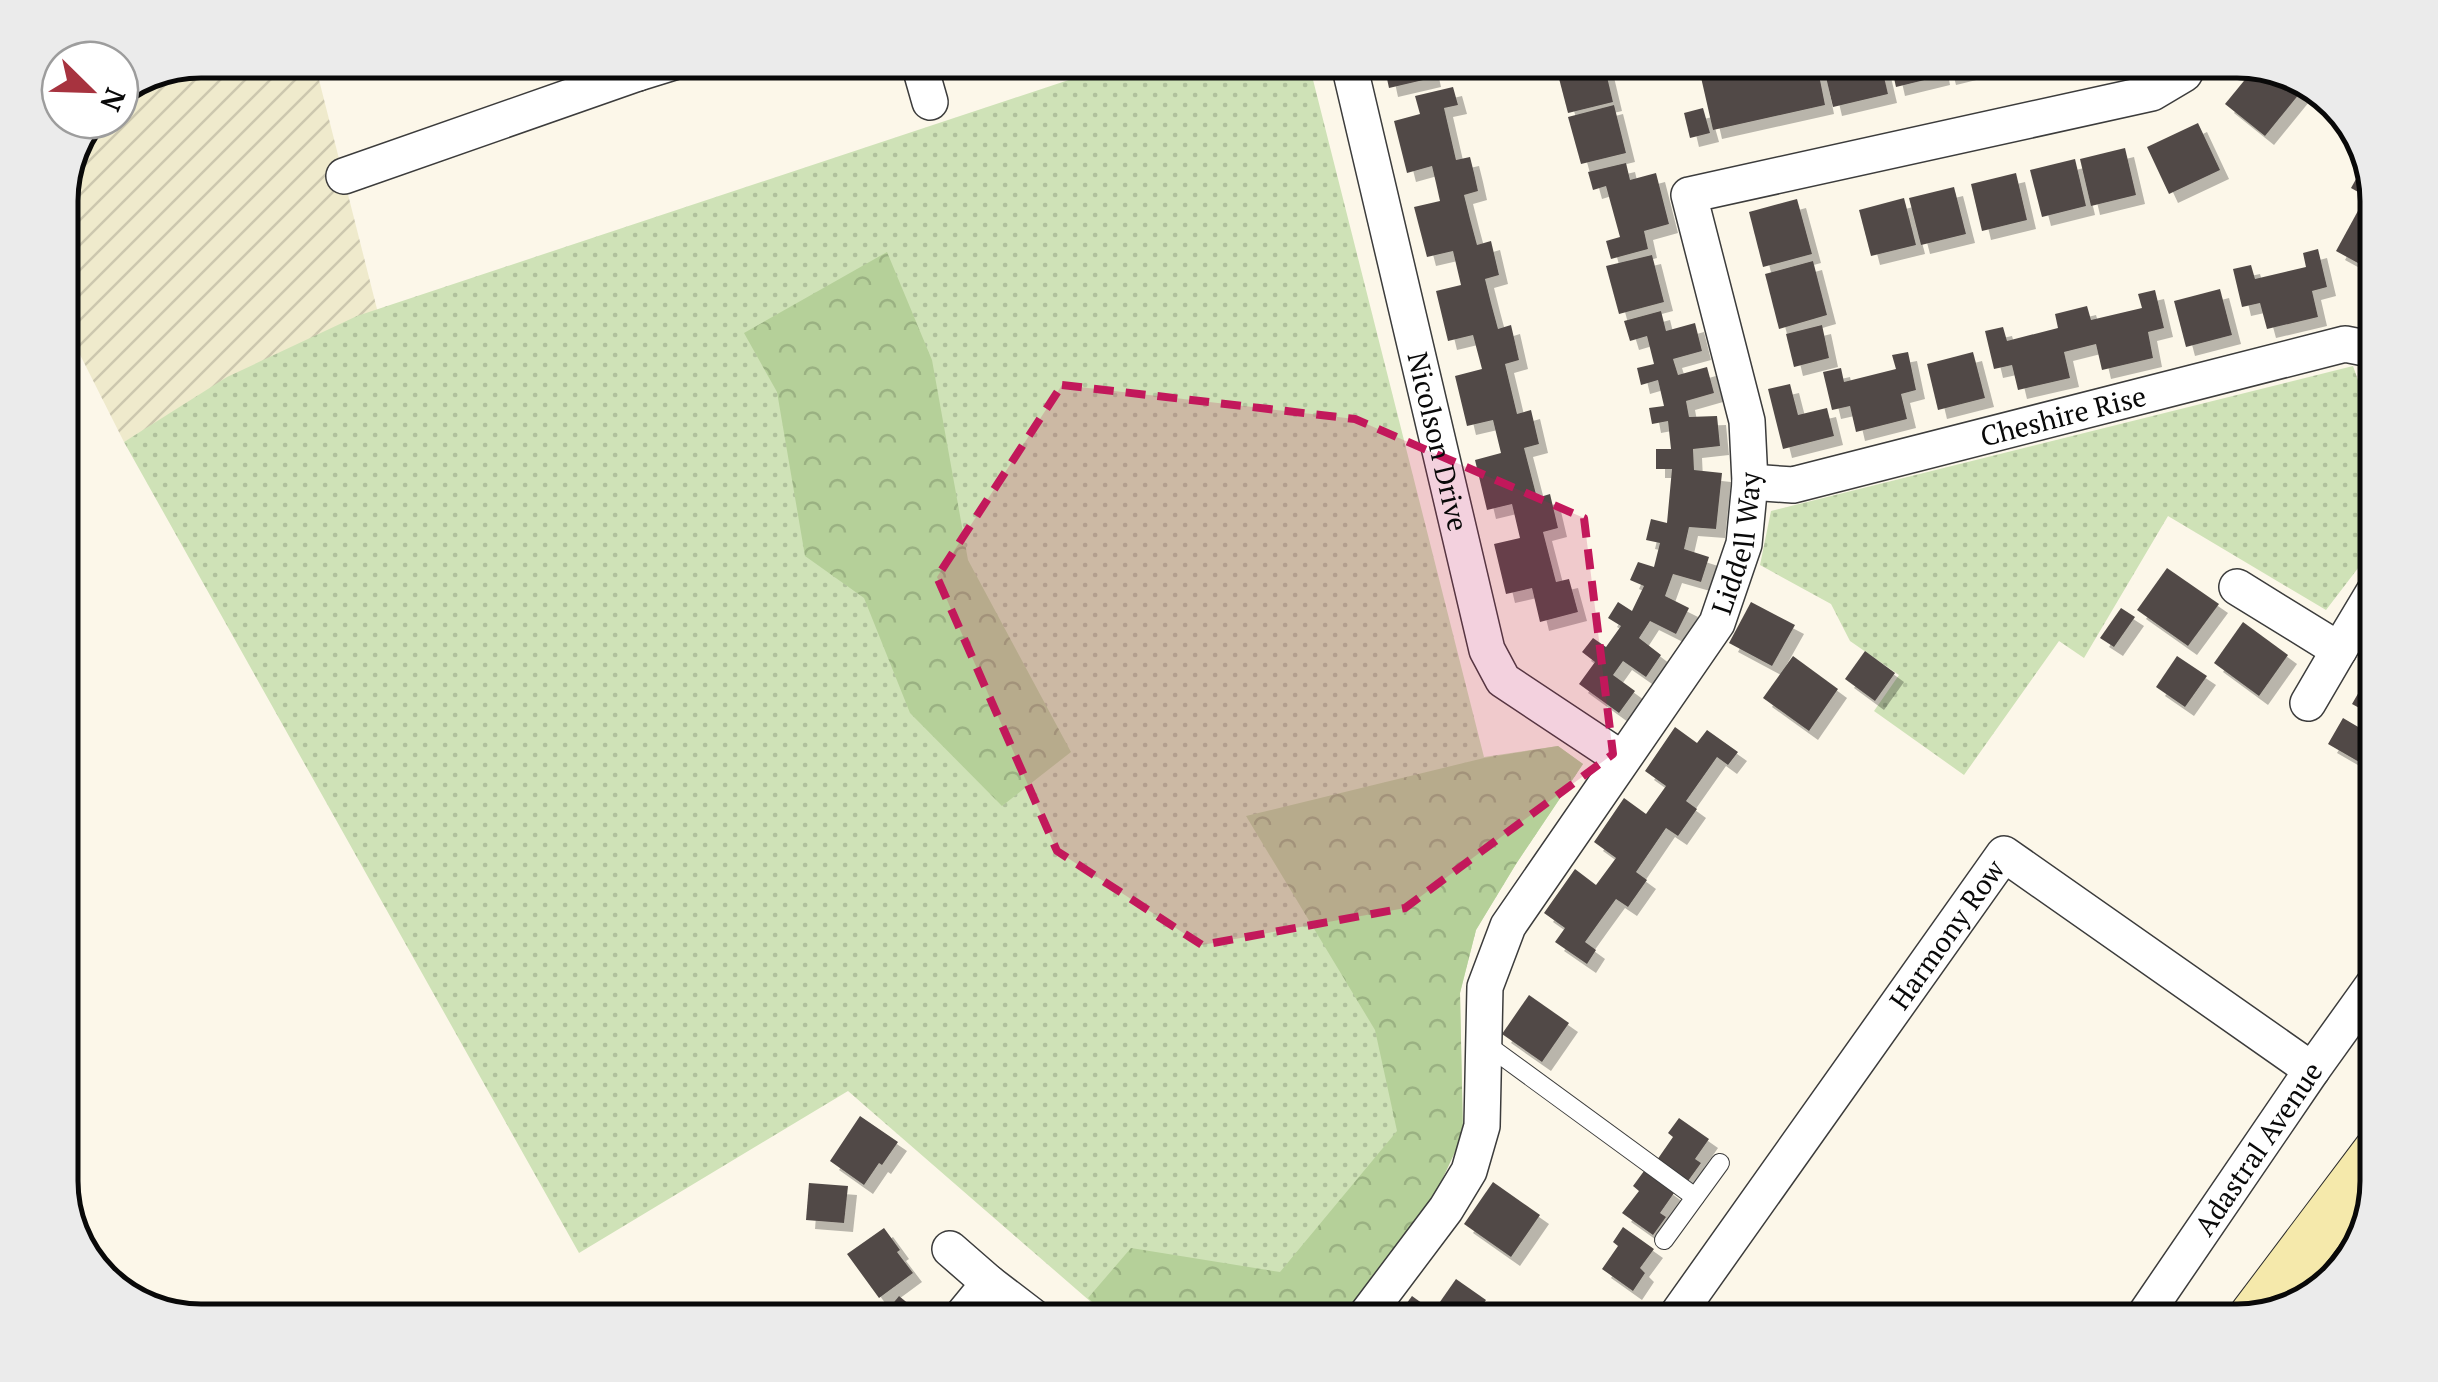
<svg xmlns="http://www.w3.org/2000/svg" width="2438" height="1382" viewBox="0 0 2438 1382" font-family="'PT Serif',serif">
  <defs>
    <pattern id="farmland-furrows" width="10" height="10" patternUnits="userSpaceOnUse" patternTransform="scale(2.5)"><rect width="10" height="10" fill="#efeacc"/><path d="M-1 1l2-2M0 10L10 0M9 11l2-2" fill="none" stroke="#ccc7ae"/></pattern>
    <pattern id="grass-dots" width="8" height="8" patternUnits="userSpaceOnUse" patternTransform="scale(2.5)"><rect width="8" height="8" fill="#cfe2b7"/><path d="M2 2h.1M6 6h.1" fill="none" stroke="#b0c19c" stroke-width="1.8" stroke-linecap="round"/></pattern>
    <pattern id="forest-crowns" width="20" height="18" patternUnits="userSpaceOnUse" patternTransform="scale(2.5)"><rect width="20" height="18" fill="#b5d099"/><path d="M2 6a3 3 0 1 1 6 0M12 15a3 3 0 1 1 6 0" fill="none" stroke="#9ab182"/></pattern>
    <filter id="shadow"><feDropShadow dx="9" dy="9" stdDeviation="0" flood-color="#0004"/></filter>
  </defs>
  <rect width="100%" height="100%" fill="#fcf7e9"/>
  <path fill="url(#farmland-furrows)" d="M200,60H314L378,313L250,371L124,442L60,315V192L93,120H120V93Z"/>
  <g fill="url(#grass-dots)">
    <path d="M1129,60H1308L1484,757L1558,746L1583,764L1516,864L1476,930L1460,993L1463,1135L1338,1322H1114L848,1091L579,1253L124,442L227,377L357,316Z"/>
    <path d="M2353,366L2378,437V542L2326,610L2168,516L2084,658L2059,641L1964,775L1874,711L1899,675L1850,641L1831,604L1760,565L1771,511Z"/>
  </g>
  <g fill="url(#forest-crowns)">
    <path d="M887,252L932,360L968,560L1071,752L1002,806L910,713L864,598L805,556L777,392L744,333Z"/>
    <path d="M1558,746L1583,764L1516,864L1476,930L1460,993L1463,1135L1435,1195L1338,1322H1114L1088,1298L1131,1248L1280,1272L1397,1131L1375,1030L1246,816L1484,758Z"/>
  </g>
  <g fill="#514a47" filter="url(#shadow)">
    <path d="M1383,60H1428L1432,78L1389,88Z"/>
    <path d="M1581,60H1603L1613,102L1568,113L1556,67Z"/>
    <path d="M1774,60H1816L1825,105L1713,130L1700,73L1738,64L1740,73L1775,65Z"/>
    <path d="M1822,60H1880L1888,94L1833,107Z"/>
    <path d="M1890,60H1938L1941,76L1896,87Z"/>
    <path d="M1943,60H1991L1992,65L1947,76Z"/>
    <path d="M2257,65L2270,69L2300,93L2265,136L2225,104Z"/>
    <path d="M1453,87L1458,105L1444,108L1456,160L1470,157L1474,173L1478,191L1464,195L1470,219L1477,245L1491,241L1499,275L1485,279L1491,303L1498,329L1511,325L1519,360L1505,364L1517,414L1531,410L1539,444L1524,448L1537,498L1550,494L1558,528L1543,532L1556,582L1569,579L1578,612L1540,622L1532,588L1506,594L1494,544L1520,538L1512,504L1487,510L1475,460L1501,453L1493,420L1467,426L1455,376L1482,369L1473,335L1448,341L1436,291L1461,285L1453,251L1427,257L1414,207L1440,201L1436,183L1432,166L1407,173L1394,121L1420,114L1415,96Z"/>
    <path d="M1614,105L1626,153L1581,164L1568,117Z"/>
    <path d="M1703,108L1710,133L1690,138L1684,113Z"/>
    <path d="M2198,123L2220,170L2169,194L2147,147Z"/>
    <path d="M2125,148L2136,195L2091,206L2080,159Z"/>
    <path d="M2075,159L2086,206L2042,217L2030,170Z"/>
    <path d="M1626,163L1630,180L1656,173L1669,224L1644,231L1648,249L1611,259L1606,241L1620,237L1606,186L1593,190L1588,172Z"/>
    <path d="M2360,172L2374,180L2378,203L2351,188Z"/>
    <path d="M2016,173L2027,220L1982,231L1971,184Z"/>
    <path d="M1954,187L1966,234L1921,245L1909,198Z"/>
    <path d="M1904,198L1916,245L1871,256L1859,210Z"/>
    <path d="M1797,199L1812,254L1763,267L1749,212Z"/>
    <path d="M2359,209L2378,219V274L2336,251Z"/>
    <path d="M2318,249L2327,287L2312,291L2318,317L2267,329L2260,303L2242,307L2233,269L2251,265L2255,279L2306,267L2303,253Z"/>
    <path d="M1652,255L1664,302L1619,314L1606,266Z"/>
    <path d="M1813,261L1827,315L1779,329L1765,274Z"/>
    <path d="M2220,289L2232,335L2186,347L2174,301Z"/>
    <path d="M2155,290L2164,328L2148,332L2153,358L2102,370L2096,344L2064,352L2070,378L2018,390L2012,365L1994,369L1985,331L2003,327L2007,341L2058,328L2055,314L2087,306L2091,320L2142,308L2138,294Z"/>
    <path d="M1661,311L1666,331L1695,323L1702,351L1673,359L1678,375L1707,367L1714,393L1686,401L1689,417L1717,416L1720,446L1693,449L1694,470L1722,473L1716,529L1689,527L1684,549L1709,557L1701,582L1673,574L1665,596L1689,608L1676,634L1650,621L1639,638L1661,655L1646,677L1623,661L1613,675L1635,691L1619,713L1579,684L1595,662L1582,652L1593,638L1606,647L1621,626L1608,618L1618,602L1632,611L1644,586L1630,580L1638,562L1654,567L1660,543L1646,540L1651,519L1667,523L1672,469H1656V449H1671L1668,421L1652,424L1649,408L1664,406L1658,380L1641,385L1637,368L1654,364L1647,336L1630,341L1624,321Z"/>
    <path d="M1822,325L1829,358L1794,367L1786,334Z"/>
    <path d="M1908,352L1916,390L1901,394L1907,419L1856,432L1850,406L1832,410L1823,372L1841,368L1844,382L1896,369L1892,355Z"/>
    <path d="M1973,352L1985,398L1938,410L1927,364Z"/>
    <path d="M1790,384L1798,415L1827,408L1834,436L1783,449L1768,389Z"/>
    <path d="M2167,568L2219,604L2188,646L2137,610Z"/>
    <path d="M1751,602L1795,625L1772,666L1729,643Z"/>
    <path d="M2121,608L2135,617L2114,647L2100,638Z"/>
    <path d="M2243,622L2288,655L2259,696L2214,663Z"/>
    <path d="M1865,651L1895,673L1875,701L1845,679Z"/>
    <path d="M1793,656L1838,689L1809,731L1763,698Z"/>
    <path d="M2177,656L2207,676L2185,707L2156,687Z"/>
    <path d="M2378,659V762L2373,770L2328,744L2343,718L2365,731L2374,716L2352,704Z"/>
    <path d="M1675,727L1697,743L1707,730L1738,752L1728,765L1717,757L1686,801L1697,809L1678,836L1666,828L1636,872L1647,880L1628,907L1616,899L1600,921L1585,942L1596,950L1587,964L1555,942L1565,928L1544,913L1575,869L1596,885L1616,858L1594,842L1624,798L1646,814L1666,786L1645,771Z"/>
    <path d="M1529,995L1569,1023L1542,1062L1502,1034Z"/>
    <path d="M860,1116L898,1142L882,1165L879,1163L864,1185L830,1161Z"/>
    <path d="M1679,1118L1709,1139L1695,1159L1701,1163L1688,1181L1657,1160L1673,1137L1668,1133Z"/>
    <path d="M1644,1171L1674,1193L1660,1213L1666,1217L1653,1235L1622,1213L1639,1191L1633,1186Z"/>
    <path d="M1493,1182L1540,1215L1511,1257L1464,1224Z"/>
    <path d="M809,1183L848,1186L844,1223L806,1220Z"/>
    <path d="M1623,1227L1654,1249L1640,1268L1645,1273L1633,1291L1602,1269L1618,1246L1613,1242Z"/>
    <path d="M884,1228L900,1250L897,1252L913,1273L879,1298L847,1254Z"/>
    <path d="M1456,1279L1486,1300L1470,1322H1454L1435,1309Z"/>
    <path d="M899,1296L927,1319L925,1322H878Z"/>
    <path d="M1412,1296L1448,1322H1393Z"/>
  </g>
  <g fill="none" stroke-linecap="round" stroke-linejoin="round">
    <g stroke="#3c3c3c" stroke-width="20">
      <g id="lane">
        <path d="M1483,1042L1695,1197"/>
        <path d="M1664,1240L1720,1163"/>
      </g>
    </g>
    <g stroke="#3c3c3c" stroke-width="38">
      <g id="street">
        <path d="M634,60L638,73L680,60"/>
        <path d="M918,60L930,102"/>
        <path id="s1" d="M1348,60L1487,650L1503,680L1622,759"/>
        <path d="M344,176L638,73"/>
        <path id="s2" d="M1750,482L1793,485L2345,344L2375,350"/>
        <path d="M2237,587L2339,650L2378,585"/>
        <path d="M2308,703L2339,650"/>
        <path d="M950,1249L989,1283L1040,1322"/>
        <path d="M957,1322L989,1283"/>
        <path id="s3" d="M1361,1322L1446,1209L1469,1171L1482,1126L1485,987L1508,926L1717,623L1744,544L1750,482L1747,421L1689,195L2152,93L2184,74L2192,60"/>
        <path id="s4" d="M1672,1322L2004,854L2312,1070"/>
        <path id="s5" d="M2140,1322L2312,1070L2378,978"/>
      </g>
    </g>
    <g stroke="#2b2b2b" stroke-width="52">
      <path id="secondary" d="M2253,1318L2378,1152"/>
    </g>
    <use href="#lane" stroke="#fff" stroke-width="18"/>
    <use href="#street" stroke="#fff" stroke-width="35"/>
    <use href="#secondary" stroke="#f5e9ab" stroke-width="50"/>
  </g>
  <path fill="#c2185b" fill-opacity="0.2" stroke="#c2185b" stroke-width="8" stroke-dasharray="20 12" stroke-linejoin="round" d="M1062,385L1355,419L1584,518L1613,754L1405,908L1202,945L1057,851L937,577Z"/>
  <g text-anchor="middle" stroke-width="10" stroke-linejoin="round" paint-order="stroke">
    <g font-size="28" fill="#090909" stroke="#fff">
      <text dy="10" stroke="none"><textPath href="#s2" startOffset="322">Cheshire Rise</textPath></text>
      <text dy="10" stroke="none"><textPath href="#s1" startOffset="392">Nicolson Drive</textPath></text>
      <text dy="10" stroke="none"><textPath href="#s3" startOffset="888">Liddell Way</textPath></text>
      <text dy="10" stroke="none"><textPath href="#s4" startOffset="475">Harmony Row</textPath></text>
      <text dy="10" stroke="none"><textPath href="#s5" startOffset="210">Adastral Avenue</textPath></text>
    </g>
  </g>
  <path d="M0 0H2438V1382H0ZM201 78H2237A123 123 0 0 1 2360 201V1181A123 123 0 0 1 2237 1304H201A123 123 0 0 1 78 1181V201A123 123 0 0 1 201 78Z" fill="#ebebeb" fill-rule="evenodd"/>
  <path fill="none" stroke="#090909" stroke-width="5" d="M201 78H2237A123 123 0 0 1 2360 201V1181A123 123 0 0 1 2237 1304H201A123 123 0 0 1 78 1181V201A123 123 0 0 1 201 78Z"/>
  <g transform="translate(90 90) rotate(113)"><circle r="48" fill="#ffffff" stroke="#9d9d9d" stroke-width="2.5"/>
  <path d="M0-8L18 38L0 25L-18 38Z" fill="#a7333f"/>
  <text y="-15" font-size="28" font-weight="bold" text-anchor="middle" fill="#090909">N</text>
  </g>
</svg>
